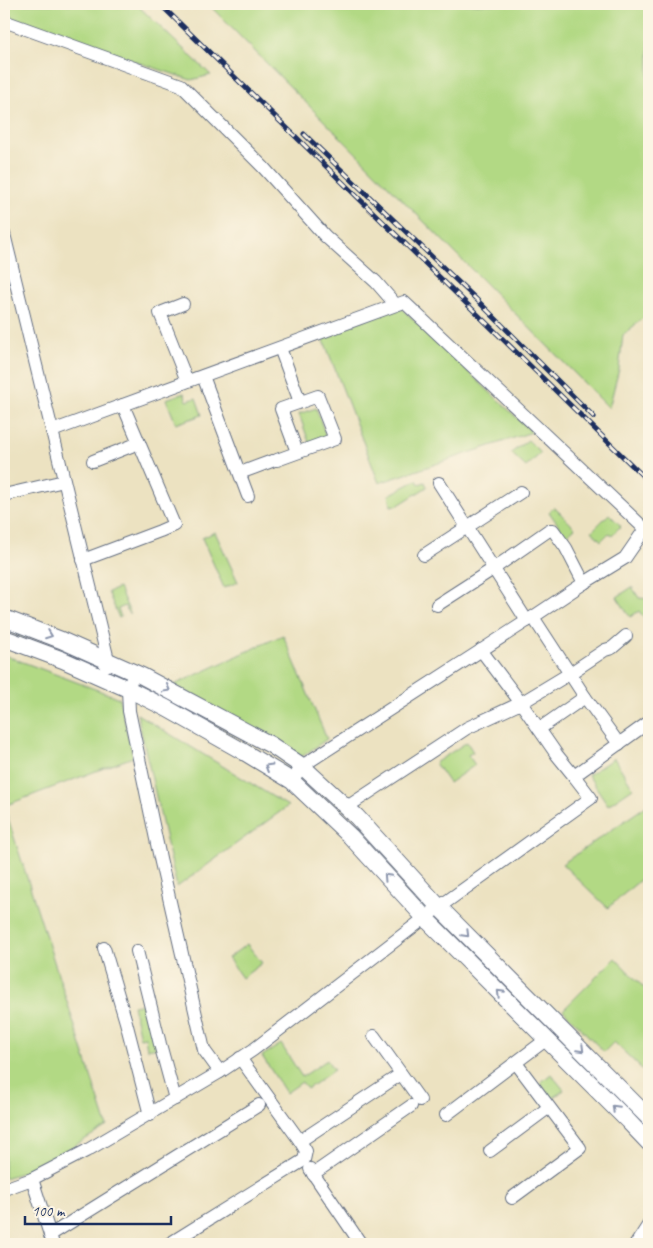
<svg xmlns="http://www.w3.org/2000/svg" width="653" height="1248" viewBox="0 0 653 1248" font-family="Caveat,sans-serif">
  <rect width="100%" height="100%" fill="#fcf5e5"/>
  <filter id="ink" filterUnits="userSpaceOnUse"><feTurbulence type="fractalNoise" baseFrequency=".02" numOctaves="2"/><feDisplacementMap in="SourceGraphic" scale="10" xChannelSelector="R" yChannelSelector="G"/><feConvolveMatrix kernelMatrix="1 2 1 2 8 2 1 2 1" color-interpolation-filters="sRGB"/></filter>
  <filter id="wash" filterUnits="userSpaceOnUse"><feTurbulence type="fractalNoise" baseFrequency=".0096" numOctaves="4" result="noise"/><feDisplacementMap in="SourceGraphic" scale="20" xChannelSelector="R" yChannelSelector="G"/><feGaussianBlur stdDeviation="1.12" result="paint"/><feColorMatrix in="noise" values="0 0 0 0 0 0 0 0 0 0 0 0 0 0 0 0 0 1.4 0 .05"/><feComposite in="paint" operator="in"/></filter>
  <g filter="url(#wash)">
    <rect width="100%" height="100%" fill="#ece2c1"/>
    <g fill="#b2d984" stroke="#668471">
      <path d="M4,4H136L211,75L191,80L4,18Z"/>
      <path d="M208,4H649V313L623,335L619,369L609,408Z"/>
      <path d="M400,307L532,432L379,483L321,333Z"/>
      <path d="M184,393L187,401L196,398L202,415L176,424L166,399Z"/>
      <path d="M316,408L327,439L310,445L299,414Z"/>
      <path d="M528,440L541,453L526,467L511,453Z"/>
      <path d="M417,480L419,484L425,482L427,487L397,506L396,505L391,506L389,495Z"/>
      <path d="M554,507L575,528L566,536L549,512Z"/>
      <path d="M609,514L621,526L612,535L609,533L601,541L592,531Z"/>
      <path d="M215,532L238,582L224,588L202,538Z"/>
      <path d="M632,587L639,598L649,599V624L639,611L630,617L617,597Z"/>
      <path d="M119,588L130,613H128L125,606L118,609L121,617L119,618L108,592Z"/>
      <path d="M283,635L327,739L300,758L174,685Z"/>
      <path d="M4,655L119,698L133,757L4,806L107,1126L38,1168L4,1178Z"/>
      <path d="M137,714L288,806L177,887Z"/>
      <path d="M467,742L473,752L468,755L475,765L449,783L435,763Z"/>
      <path d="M614,758L633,788L608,805L588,775Z"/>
      <path d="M649,804V872L608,908L562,864Z"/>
      <path d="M247,944L262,963L242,978L228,958Z"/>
      <path d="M615,958L649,993V1074H647L614,1042L604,1052L563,1010Z"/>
      <path d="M144,1004L158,1047L147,1049L145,1037L140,1038L133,1006Z"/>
      <path d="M281,1044L302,1077L327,1060L334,1070L307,1089L302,1082L286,1093L262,1056Z"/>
      <path d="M551,1074L564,1090L552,1099L540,1083Z"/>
    </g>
  </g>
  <g filter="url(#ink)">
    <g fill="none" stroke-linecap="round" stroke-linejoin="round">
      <g stroke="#646e81" stroke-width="14">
        <g id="minor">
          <path d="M4,21L181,85L263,167L325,236L376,282L396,305"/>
          <path d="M4,234L108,660L106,666"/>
          <path d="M183,304L160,313L187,381"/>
          <path d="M280,348L300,402"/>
          <path d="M203,376L248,496"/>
          <path d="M52,431L404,302L645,529L625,558L584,583L533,617L302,766L292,781"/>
          <path d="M277,460L335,439L318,396L281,409L297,452"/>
          <path d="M93,461L139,443"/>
          <path d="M240,473L272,461"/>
          <path d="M439,483L527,621"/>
          <path d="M4,495L64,481"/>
          <path d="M424,555L521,492"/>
          <path d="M83,560L160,531L174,525L123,405"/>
          <path d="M437,605L493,569L549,530H553L566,548L584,583"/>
          <path d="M533,617L585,697L539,729"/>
          <path d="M481,650L521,703L557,755L574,776"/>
          <path d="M131,681L128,689L129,711L160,858L204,1050L220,1072"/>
          <path d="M585,697L619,744"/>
          <path d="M347,807L467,728L521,703L569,674L605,650L612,648L626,636"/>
          <path d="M104,948L126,1022L150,1115"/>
          <path d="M137,951L160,1044L175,1099"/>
          <path d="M374,1036L420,1100"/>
          <path d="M446,1115L547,1039"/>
          <path d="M300,1141L401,1074"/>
          <path d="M490,1151L548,1108"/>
          <path d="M310,1169L361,1244"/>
          <path d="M313,1174L411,1106"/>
          <path d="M32,1179L53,1244"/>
          <path d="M4,1189L32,1179L86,1151L220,1072L253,1050L439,907L591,798L574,776L649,722"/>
          <path d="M512,1198L580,1148L516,1063"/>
          <path d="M50,1235L259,1105"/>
          <path d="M169,1244L304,1160L306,1151L300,1141L240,1058"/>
          <path d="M636,1244L649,1224"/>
        </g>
      </g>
      <g stroke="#646e81" stroke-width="18">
        <g id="major">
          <path d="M4,618L61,640L142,676L271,745L302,766L356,816L439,907L649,1118"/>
          <path d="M4,638L63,660L128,689L166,708L244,752L292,781L350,836L425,918L628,1121L649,1143"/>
        </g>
      </g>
      <use href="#minor" stroke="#fff" stroke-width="12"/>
      <use href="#major" stroke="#fff" stroke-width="16"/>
      <g stroke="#1b2f5e" stroke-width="5">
        <g id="rail">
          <path d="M160,4L649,482"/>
          <path d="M304,134L476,299L594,417"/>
        </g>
      </g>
      <use href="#rail" stroke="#fcf5e5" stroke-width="3" stroke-dasharray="9" stroke-linecap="butt"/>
    </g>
    <defs><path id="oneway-chevron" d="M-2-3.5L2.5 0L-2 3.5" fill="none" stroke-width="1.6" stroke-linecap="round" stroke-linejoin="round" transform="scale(1.25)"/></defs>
    <g stroke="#8d97ae">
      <use href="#oneway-chevron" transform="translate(49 635) rotate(21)"/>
      <use href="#oneway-chevron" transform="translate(167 689) rotate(29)"/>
      <use href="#oneway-chevron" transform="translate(268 767) rotate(-149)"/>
      <use href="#oneway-chevron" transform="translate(387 877) rotate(-133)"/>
      <use href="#oneway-chevron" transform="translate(466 934) rotate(45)"/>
      <use href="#oneway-chevron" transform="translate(500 993) rotate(-135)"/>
      <use href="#oneway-chevron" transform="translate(581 1049) rotate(45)"/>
      <use href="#oneway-chevron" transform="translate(615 1108) rotate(-135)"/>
    </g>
  </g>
  <rect width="653" height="1248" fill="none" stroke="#fcf5e5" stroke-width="20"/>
  <path d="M25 1216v8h146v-8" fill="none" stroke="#1b2f5e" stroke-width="2.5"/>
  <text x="32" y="1216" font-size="15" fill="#1b2f5e" stroke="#fcf5e5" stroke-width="4" paint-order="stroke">100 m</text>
</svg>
